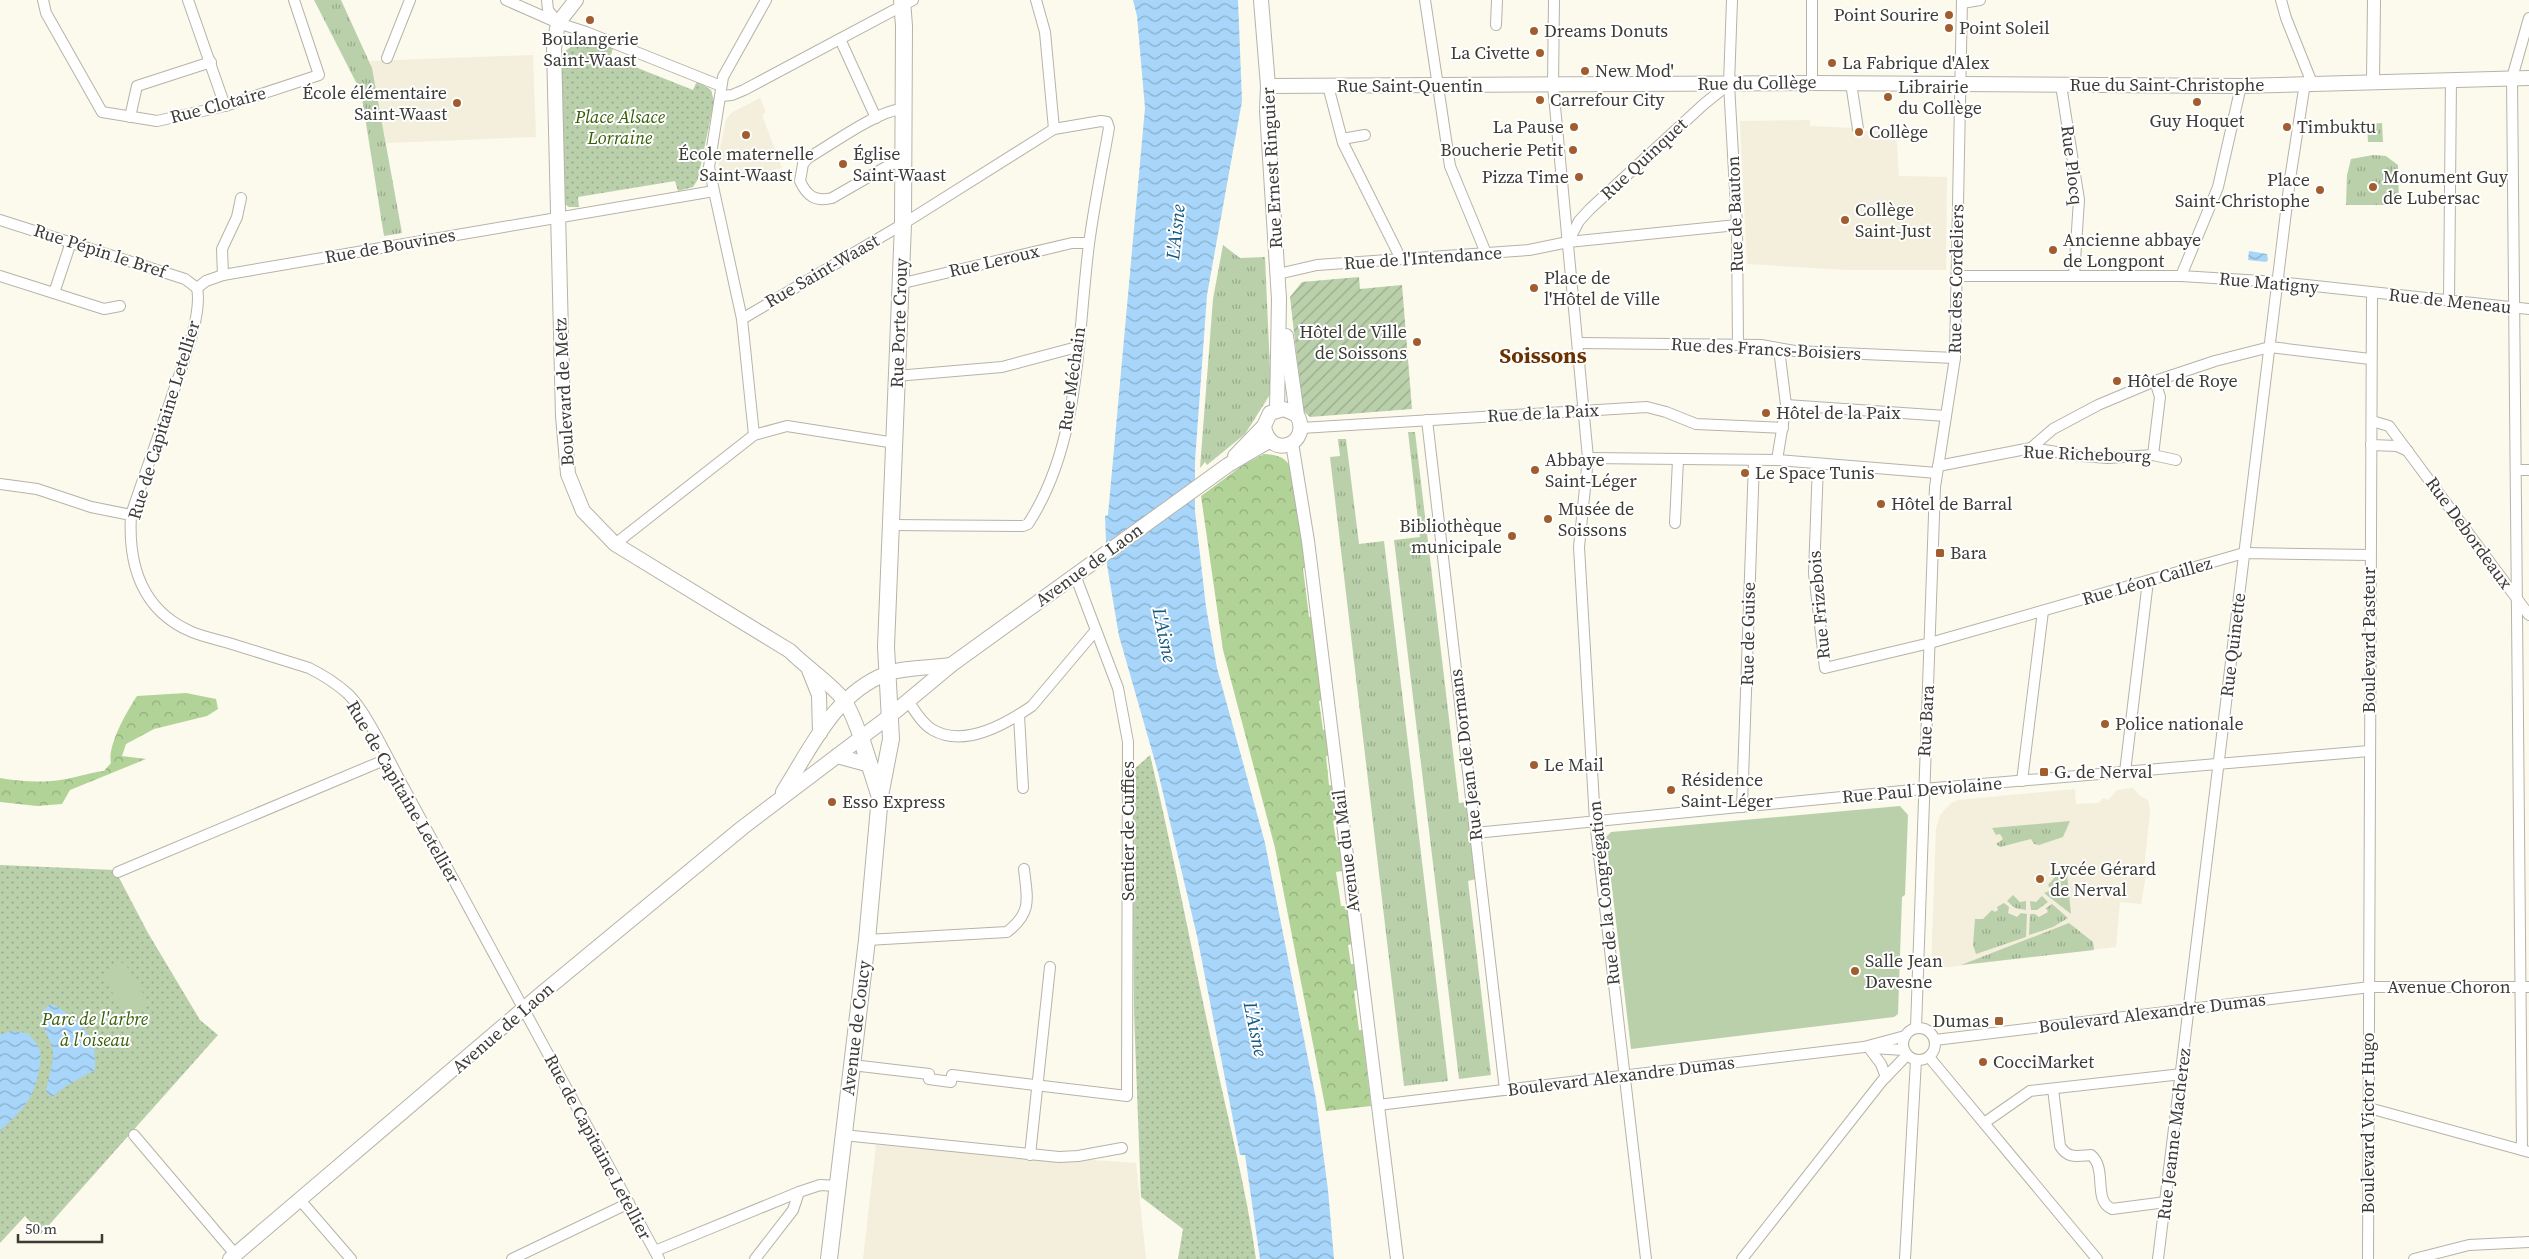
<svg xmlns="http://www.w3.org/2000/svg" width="2529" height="1259" viewBox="0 0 2529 1259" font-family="'Source Serif 4',serif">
  <defs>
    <pattern id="grass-tufts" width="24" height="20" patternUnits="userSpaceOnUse" patternTransform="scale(1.25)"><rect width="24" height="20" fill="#bad0ab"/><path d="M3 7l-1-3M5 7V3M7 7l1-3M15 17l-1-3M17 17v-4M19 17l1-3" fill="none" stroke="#98aa8c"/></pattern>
    <pattern id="forest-crowns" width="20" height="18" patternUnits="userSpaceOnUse" patternTransform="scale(1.25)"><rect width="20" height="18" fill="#b2d398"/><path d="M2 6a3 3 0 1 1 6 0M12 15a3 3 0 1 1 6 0" fill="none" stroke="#92ac7d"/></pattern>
    <pattern id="park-dots" width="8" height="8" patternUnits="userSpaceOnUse" patternTransform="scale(1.25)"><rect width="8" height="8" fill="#bad0ab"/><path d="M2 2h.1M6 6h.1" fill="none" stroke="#98aa8c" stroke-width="1.8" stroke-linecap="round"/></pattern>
    <pattern id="garden-furrows" width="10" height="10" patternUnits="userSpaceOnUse" patternTransform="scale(1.25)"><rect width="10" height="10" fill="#bad0ab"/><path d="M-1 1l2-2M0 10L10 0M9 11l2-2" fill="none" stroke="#98aa8c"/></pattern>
    <pattern id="water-waves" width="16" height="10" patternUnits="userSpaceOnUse" patternTransform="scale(1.25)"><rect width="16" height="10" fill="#a7d6fa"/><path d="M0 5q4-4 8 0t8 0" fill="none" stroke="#89afcb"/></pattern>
  </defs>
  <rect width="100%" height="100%" fill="#fcf9ed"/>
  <g fill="#f4eedc">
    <path d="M533,55L536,137L386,143L370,61Z"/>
    <path d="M760,98L766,112L762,115L782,168L727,178L719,169L718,157L726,120L731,113Z"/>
    <path d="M1810,120V126L1854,128L1855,132L1896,130L1899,176L1947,177L1946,270H1846L1747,264L1740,121Z"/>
    <path d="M2133,788L2140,796L2148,800L2150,811L2144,868L2147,869L2141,904L2120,902L2116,947L1931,969L1936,829L1940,815L1951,803L1958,800L2075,789L2076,804L2099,803L2103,798L2108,800L2117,790Z"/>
    <path d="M876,1145L1136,1163L1146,1259H863Z"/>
  </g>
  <g fill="url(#grass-tufts)">
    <path d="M314,0H341L372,68L402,233L384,236L361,92Z"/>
    <path d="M2382,123L2383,142H2368L2367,124Z"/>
    <path d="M2373,155L2386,156L2398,165L2399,205H2346L2347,175L2351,159Z"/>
    <path d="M1223,245L1240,258L1265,257L1271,393L1245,434L1207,465L1205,462L1200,468L1213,299Z"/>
    <path d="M1408,432H1415L1459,803L1467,802L1476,879L1468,881L1491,1075L1459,1079L1394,540L1420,537Z"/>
    <path d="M1338,439H1346L1359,544L1384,541L1448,1081L1404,1086L1330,457L1340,456Z"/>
    <path d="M2070,821L2063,837L2039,845L2034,844L2031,839L2000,847L1996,844L2003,839L2000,834L1996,835L1992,828Z"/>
    <path d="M2055,872L2067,874L2071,914L2044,893L2049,891L2050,888L2048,885L2055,877L2053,874Z"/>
    <path d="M2013,895L2020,902L2026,901V910L2015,908L2007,901Z"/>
    <path d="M2042,896L2048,902L2037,910H2031L2030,901L2036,902Z"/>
    <path d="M2004,903L2009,907L2008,913L2017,917L2021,913L2027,914L2026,937L1976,954L1973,945L1975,919H1983L1992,910L1995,912L1998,910L1997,907Z"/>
    <path d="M2052,904L2068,918L2053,927L2029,935L2030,914H2035L2039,917L2048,912L2046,908Z"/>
    <path d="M2069,923L2093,942L2094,950L1961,965Z"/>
  </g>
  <g fill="url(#forest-crowns)">
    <path d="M1264,454C1278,455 1286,457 1292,470L1306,567L1303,568L1309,617H1312L1322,700L1319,701L1323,730H1326L1329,756H1326L1329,785L1333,786L1337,820L1333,821L1336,840H1339L1342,871L1336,872L1341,906H1347L1352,944L1348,945L1351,964H1354L1357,990L1354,991L1359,1030H1362L1371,1106L1326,1111L1275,848L1223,650L1201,496L1243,465Z"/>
    <path d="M186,693L216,699L218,709L207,716L154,729L126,744L122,756L146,759L70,790L62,804L37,806L0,802V778C22,782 44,783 66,779C79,777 91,772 104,771L111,763C107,746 127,711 137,696Z"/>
  </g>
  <g fill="url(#park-dots)">
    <path d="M584,37L613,48L610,57L693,90L697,81L711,90L714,101L698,179L693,187L678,191L675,181L578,197L579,207H569L563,203L556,58Z"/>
    <path d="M1150,755C1173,851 1191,948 1212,1044C1227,1116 1246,1186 1256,1259H1178L1183,1229L1141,1197L1134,1013L1132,771Z"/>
    <path d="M0,865L115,870L148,933L200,1020L218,1035L41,1234L25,1216L0,1243Z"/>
  </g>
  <path fill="url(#garden-furrows)" d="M1359,277L1360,289L1402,285L1412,409L1310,417L1303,411L1290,297L1302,282Z"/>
  <g fill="#bad0ab">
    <path d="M1900,806L1908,815L1905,895L1902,897L1898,1014L1894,1017L1631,1049L1606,837L1611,832Z"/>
    <path d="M124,962L150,1005L128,1017L102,976Z"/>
  </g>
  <g fill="url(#water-waves)">
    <path d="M1133,0H1238L1242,101L1207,295L1195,461V511L1206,607L1217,668L1265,843L1316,1099L1328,1190L1334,1259H1260L1245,1155H1240L1197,936L1158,772L1119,636L1107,565L1105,516L1108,515L1145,108L1137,16Z"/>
    <path d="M2249,251L2267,254L2268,260L2266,262L2248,260Z"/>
    <path d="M49,1005C56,1004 60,1009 66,1013C88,1030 97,1040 95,1070L66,1086L52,1097L46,1092C48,1079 53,1065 53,1052C52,1036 31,1019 49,1005Z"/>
    <path d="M11,1031L27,1033C43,1048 42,1055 38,1075C32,1102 20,1112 0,1131V1035Z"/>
  </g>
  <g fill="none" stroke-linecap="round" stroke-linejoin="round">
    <g stroke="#b6b3a9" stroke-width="12">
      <g id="minor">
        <path d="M43,0L46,13L102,112L157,121L225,106L319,75L294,0"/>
        <path d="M188,0L225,106"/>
        <path d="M506,0L558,23L586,32L721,86"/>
        <path d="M547,0L548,10L556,20"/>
        <path d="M1036,0L1045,32L1054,129"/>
        <path d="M1425,0L1450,166L1486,253"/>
        <path d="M1554,0L1553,85L1588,458L1579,547L1595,821L1646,1259"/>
        <path d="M1732,0L1729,84L1737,225L1738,345"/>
        <path d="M2281,0L2286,18L2312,83"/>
        <path d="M1962,3L1980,0"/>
        <path d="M1496,25L1497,0"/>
        <path d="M840,39L876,118"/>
        <path d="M387,58L410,0"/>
        <path d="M1812,83V0"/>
        <path d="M1851,83L1858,129"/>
        <path d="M2061,85L2079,200L2074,276"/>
        <path d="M1328,86L1343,143L1401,259"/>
        <path d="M721,96L732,95L744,90L913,0"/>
        <path d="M902,109C877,111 832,144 808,158L803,164L800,181C807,196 815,202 832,198L891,164L903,163"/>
        <path d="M130,117L137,86L211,62"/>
        <path d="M1342,139L1365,135"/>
        <path d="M714,191L742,319L754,435"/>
        <path d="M0,220L185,279L197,288"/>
        <path d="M1568,242L1579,221L1590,209L1704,104L1729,84"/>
        <path d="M1278,274L1317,265L1529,250L1568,242L1737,225"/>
        <path d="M223,275L222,249L237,217L241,198"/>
        <path d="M0,276L104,309L120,306"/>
        <path d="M1957,276H2181L2278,282L2529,309"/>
        <path d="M2181,276L2218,187L2241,86"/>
        <path d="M899,284L1072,243H1089"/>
        <path d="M197,288C203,316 180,371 171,399C158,438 144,476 131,515C128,565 142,611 192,632C204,637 219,640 232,644C258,652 283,660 309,668C323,675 336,683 348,694C367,712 390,763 404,788L659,1259"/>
        <path d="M197,288L206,281L223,275L714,191L709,167L723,77L766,0"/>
        <path d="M54,293L71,242"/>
        <path d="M2449,302L2451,79"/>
        <path d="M742,319L903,224L1054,129L1101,121L1107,122L1109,128C1102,167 1094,206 1089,244C1077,338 1081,443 1028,524L1023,526L891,525"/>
        <path d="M1578,343L1761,345L1795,351L1955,358"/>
        <path d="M896,376L1002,367L1077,347"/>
        <path d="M1786,405L1946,416"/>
        <path d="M1427,420L1505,1090"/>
        <path d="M2372,421L2389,426L2529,615"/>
        <path d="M1301,428L1647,407L1666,412L1696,424L1783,428"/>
        <path d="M2371,445L2397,446L2408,451"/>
        <path d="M2031,448L2053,429L2098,405L2155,381L2215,361L2270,347L2370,359"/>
        <path d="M2153,455L2160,397L2155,381"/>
        <path d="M1588,458L1777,460L1937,473"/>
        <path d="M1777,460L1786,405L1779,349"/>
        <path d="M1818,464L1814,573L1825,668L1930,643L2244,553L2370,555"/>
        <path d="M1938,466L2031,448L2082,456L2108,458L2153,455L2176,460"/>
        <path d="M2516,470H2529"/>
        <path d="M0,484L37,489L91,507L131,515"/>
        <path d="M1675,523L1678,460"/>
        <path d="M615,544L754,435L787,426L895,443"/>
        <path d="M908,701C915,711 922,724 933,730C965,748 1006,724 1032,706L1096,630"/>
        <path d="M1019,715L1023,788"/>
        <path d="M2125,772L2148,581"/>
        <path d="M2022,781L2043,611"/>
        <path d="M1742,807L1754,461"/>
        <path d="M1475,833L1923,789L2369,751"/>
        <path d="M118,872L387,759"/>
        <path d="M867,940L1007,932C1033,912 1027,898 1024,869"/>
        <circle cx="1919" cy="1044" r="16"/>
        <path d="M1916,1028L1935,487L1955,358L1962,0"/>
        <path d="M1935,1040L2370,987H2529"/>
        <path d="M1869,1048L1881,1064L1886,1077"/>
        <path d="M1872,1048L1904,1050"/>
        <path d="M1929,1057L2097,1259"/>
        <path d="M852,1065L929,1074V1079L951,1082L952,1075L1127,1096L1128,742L1118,688L1075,575"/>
        <path d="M2053,1089L2060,1146C2068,1159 2077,1156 2091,1155C2108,1169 2092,1200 2112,1209L2166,1202"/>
        <path d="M1378,1105L1864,1047L1905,1036"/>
        <path d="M2369,1108L2529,1152"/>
        <path d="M1984,1123L2030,1091L2182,1074"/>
        <path d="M134,1135L235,1254"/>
        <path d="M843,1135L1059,1157L1078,1156L1122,1148"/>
        <path d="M2522,1150L2512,78L2529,18"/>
        <path d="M1030,1155L1050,967"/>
        <path d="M300,1200L351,1259"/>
        <path d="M655,1251L799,1192"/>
        <path d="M512,1259L629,1203"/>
        <path d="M755,1259L793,1210L799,1192L820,1185L837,1186"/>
        <path d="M1742,1259L1882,1081L1907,1055"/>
        <path d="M1905,1259L1916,1060"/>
        <path d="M2158,1259L2290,179L2305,83"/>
        <path d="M2368,1259L2372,293"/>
        <path d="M2414,1259L2469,1245L2529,1242"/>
      </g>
    </g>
    <g stroke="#b6b3a9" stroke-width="14">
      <g id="tertiary">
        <path d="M2373,80L2374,0"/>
        <path d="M1292,443L1308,541L1397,1259"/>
      </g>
    </g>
    <g stroke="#b6b3a9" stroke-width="16">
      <g id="secondary">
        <path d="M576,0L558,23L554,48L563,416L568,474L583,511L615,544L790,651C807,668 828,681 843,699C851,709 856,725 861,738"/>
        <path d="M1261,0L1268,86L1267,111L1279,299L1277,410"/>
        <path d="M1268,86L1812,83L2241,86L2529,78"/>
        <path d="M1286,336L1297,415C1313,444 1269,461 1264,426L1270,413L1284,409L1297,415"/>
        <path d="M1235,456L1264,426"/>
        <path d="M809,670L819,695L820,733"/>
        <path d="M837,756L870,765"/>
        <path d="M783,792C811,748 835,693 886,674C903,667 932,668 951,665"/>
        <path d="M230,1259L541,994L742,828L891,715L951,665L1228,465L1269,441"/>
      </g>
    </g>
    <g stroke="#b6b3a9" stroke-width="18">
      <g id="primary">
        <path d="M861,738L879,794"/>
        <path d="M829,1259L867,940L880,796L891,739L886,647L903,224L904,26L902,0"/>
      </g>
    </g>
    <use href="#minor" stroke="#fff" stroke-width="10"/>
    <use href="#tertiary" stroke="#fff" stroke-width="12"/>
    <use href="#secondary" stroke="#fff" stroke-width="14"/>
    <use href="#primary" stroke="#fff" stroke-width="16"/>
  </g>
  <g fill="#a15d2e" stroke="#fff" stroke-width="2">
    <circle cx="1949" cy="15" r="5"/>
    <circle cx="590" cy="20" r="5"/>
    <circle cx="1949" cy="28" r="5"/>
    <circle cx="1534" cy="31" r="5"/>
    <circle cx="1540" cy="53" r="5"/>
    <circle cx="1832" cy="63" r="5"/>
    <circle cx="1585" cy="71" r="5"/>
    <circle cx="1888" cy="97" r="5"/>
    <circle cx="1540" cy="100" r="5"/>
    <circle cx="2197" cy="102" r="5"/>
    <circle cx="457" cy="103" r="5"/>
    <circle cx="1574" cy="127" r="5"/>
    <circle cx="2287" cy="127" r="5"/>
    <circle cx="1859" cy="132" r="5"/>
    <circle cx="746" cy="135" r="5"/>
    <circle cx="1573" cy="150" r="5"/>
    <circle cx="843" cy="164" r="5"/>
    <circle cx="1579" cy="177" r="5"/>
    <circle cx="2373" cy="187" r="5"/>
    <circle cx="2320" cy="190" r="5"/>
    <circle cx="1845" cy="220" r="5"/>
    <circle cx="2053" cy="250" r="5"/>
    <circle cx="1534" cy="288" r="5"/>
    <circle cx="1417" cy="342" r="5"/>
    <circle cx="2117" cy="381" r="5"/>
    <circle cx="1766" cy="413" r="5"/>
    <circle cx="1535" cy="470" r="5"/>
    <circle cx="1745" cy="473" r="5"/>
    <circle cx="1881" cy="504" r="5"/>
    <circle cx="1548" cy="519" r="5"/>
    <circle cx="1512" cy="536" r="5"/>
    <rect x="1935" y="548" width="10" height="10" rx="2.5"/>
    <circle cx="2105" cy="724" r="5"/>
    <circle cx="1534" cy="765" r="5"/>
    <rect x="2039" y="767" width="10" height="10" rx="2.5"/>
    <circle cx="1671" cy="790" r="5"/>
    <circle cx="832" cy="802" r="5"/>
    <circle cx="2040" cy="879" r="5"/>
    <circle cx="1855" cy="971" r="5"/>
    <rect x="1994" y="1016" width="10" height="10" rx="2.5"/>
    <circle cx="1983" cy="1062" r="5"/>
  </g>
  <g text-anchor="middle" stroke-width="4" stroke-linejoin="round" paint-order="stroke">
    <g font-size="18" fill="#3c3b36" stroke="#fff" text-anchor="start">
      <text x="1939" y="21" text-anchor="end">Point Sourire</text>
      <text x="1959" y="34">Point Soleil</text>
      <text x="1544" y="37">Dreams Donuts</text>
      <text x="590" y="45" text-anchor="middle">Boulangerie<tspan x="590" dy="21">Saint-Waast</tspan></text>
      <text x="1530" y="59" text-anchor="end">La Civette</text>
      <text x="1842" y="69">La Fabrique d'Alex</text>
      <text x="1595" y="77">New Mod'</text>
      <text x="1898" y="93">Librairie<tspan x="1898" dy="21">du Collège</tspan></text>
      <text x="447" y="99" text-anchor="end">École élémentaire<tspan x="447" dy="21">Saint-Waast</tspan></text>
      <text x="1550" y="106">Carrefour City</text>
      <text x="2197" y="127" text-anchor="middle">Guy Hoquet</text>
      <text x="1564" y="133" text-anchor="end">La Pause</text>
      <text x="2297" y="133">Timbuktu</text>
      <text x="1869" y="138">Collège</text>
      <text x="1563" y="156" text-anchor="end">Boucherie Petit</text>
      <text x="746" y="160" text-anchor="middle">École maternelle<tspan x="746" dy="21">Saint-Waast</tspan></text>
      <text x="853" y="160">Église<tspan x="853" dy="21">Saint-Waast</tspan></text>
      <text x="1569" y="183" text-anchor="end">Pizza Time</text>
      <text x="2383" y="183">Monument Guy<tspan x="2383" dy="21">de Lubersac</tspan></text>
      <text x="2310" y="186" text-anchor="end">Place<tspan x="2310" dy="21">Saint-Christophe</tspan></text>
      <text x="1855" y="216">Collège<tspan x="1855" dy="21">Saint-Just</tspan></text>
      <text x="2063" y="246">Ancienne abbaye<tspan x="2063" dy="21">de Longpont</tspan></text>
      <text x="1544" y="284">Place de<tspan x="1544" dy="21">l'Hôtel de Ville</tspan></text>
      <text x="1407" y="338" text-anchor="end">Hôtel de Ville<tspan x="1407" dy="21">de Soissons</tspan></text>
      <text x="2127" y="387">Hôtel de Roye</text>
      <text x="1776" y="419">Hôtel de la Paix</text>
      <text x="1545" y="466">Abbaye<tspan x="1545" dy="21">Saint-Léger</tspan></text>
      <text x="1755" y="479">Le Space Tunis</text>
      <text x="1891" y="510">Hôtel de Barral</text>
      <text x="1558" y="515">Musée de<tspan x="1558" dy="21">Soissons</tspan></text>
      <text x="1502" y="532" text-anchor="end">Bibliothèque<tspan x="1502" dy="21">municipale</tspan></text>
      <text x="1950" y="559">Bara</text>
      <text x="2115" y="730">Police nationale</text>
      <text x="1544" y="771">Le Mail</text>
      <text x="2054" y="778">G. de Nerval</text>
      <text x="1681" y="786">Résidence<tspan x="1681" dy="21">Saint-Léger</tspan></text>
      <text x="842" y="808">Esso Express</text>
      <text x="2050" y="875">Lycée Gérard<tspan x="2050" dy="21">de Nerval</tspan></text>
      <text x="1865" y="967">Salle Jean<tspan x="1865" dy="21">Davesne</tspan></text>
      <text x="1989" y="1027" text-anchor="end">Dumas</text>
      <text x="1993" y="1068">CocciMarket</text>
    </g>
    <g font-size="18" fill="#3c3b36" stroke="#fff">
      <text transform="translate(1757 83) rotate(-1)" y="6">Rue du Collège</text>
      <text x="2167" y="91">Rue du Saint-Christophe</text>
      <text x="1410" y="92">Rue Saint-Quentin</text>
      <text transform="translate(218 105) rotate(-15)" y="6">Rue Clotaire</text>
      <text transform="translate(1644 159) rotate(-43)" y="6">Rue Quinquet</text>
      <text transform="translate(2072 165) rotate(83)" y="6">Rue Plocq</text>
      <text transform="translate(1272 168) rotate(-93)" y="6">Rue Ernest Ringuier</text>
      <text transform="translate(1735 214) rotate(-92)" y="6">Rue de Bauton</text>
      <text transform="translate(390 246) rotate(-10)" y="6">Rue de Bouvines</text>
      <text transform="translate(100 251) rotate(18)" y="6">Rue Pépin le Bref</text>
      <text transform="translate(1423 258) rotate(-4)" y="6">Rue de l'Intendance</text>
      <text transform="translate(994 261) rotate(-13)" y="6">Rue Leroux</text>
      <text transform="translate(822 271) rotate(-30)" y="6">Rue Saint-Waast</text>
      <text transform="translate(1956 279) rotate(-89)" y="6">Rue des Cordeliers</text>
      <text transform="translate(2269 283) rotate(5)" y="6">Rue Matigny</text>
      <text transform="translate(2450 301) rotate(6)" y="6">Rue de Meneau</text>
      <text transform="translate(899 323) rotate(-88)" y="6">Rue Porte Crouy</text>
      <text transform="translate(1766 349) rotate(3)" y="6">Rue des Francs-Boisiers</text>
      <text transform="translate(1072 379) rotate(-82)" y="6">Rue Méchain</text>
      <text transform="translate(564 392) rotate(-93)" y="6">Boulevard de Metz</text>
      <text transform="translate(1543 413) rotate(-3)" y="6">Rue de la Paix</text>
      <text transform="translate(164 420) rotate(-73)" y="6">Rue de Capitaine Letellier</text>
      <text transform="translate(2087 454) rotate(2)" y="6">Rue Richebourg</text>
      <text transform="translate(2469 533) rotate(54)" y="6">Rue Debordeaux</text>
      <text transform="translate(1089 565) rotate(-36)" y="6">Avenue de Laon</text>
      <text transform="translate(2147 581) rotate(-16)" y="6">Rue Léon Caillez</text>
      <text transform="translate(1819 605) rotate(-95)" y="6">Rue Frizebois</text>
      <text transform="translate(1748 634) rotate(-89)" y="6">Rue de Guise</text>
      <text transform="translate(2369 640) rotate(-90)" y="6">Boulevard Pasteur</text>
      <text transform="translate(2233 645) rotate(-83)" y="6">Rue Quinette</text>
      <text transform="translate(1926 721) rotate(-87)" y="6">Rue Bara</text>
      <text transform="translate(1466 755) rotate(-97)" y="6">Rue Jean de Dormans</text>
      <text transform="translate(1922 790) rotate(-5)" y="6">Rue Paul Deviolaine</text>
      <text transform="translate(403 792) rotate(60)" y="6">Rue de Capitaine Letellier</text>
      <text transform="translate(1128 831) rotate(-90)" y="6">Sentier de Cuffies</text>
      <text transform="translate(1346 851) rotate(-97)" y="6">Avenue du Mail</text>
      <text transform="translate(1604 893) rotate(-96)" y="6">Rue de la Congrégation</text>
      <text x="2449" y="993">Avenue Choron</text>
      <text transform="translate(2152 1013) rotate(-7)" y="6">Boulevard Alexandre Dumas</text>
      <text transform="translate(503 1028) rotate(-41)" y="6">Avenue de Laon</text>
      <text transform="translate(856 1028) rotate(-83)" y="6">Avenue de Coucy</text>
      <text transform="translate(1621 1076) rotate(-7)" y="6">Boulevard Alexandre Dumas</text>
      <text transform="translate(2368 1123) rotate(-90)" y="6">Boulevard Victor Hugo</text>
      <text transform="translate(2174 1134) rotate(-83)" y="6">Rue Jeanne Macherez</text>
      <text transform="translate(598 1147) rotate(62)" y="6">Rue de Capitaine Letellier</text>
    </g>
    <g font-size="18" font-style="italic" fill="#375d04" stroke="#fff">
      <text x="620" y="123">Place Alsace<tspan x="620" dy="21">Lorraine</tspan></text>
      <text x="95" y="1025">Parc de l'arbre<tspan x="95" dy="21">à l'oiseau</tspan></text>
    </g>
    <g font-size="19" font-style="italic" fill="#145882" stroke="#fff">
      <text transform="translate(1175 232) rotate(-84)" y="7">L'Aisne</text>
      <text transform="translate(1165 635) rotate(78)" y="7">L'Aisne</text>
      <text transform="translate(1256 1029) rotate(78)" y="7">L'Aisne</text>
    </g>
    <g font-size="22" font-weight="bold" fill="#6b3100" stroke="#fff">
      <text x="1543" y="363">Soissons</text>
    </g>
  </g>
  <path d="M18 1234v8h84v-8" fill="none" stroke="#3c3b36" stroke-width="2.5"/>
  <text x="25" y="1234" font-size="15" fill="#3c3b36" stroke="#ffffff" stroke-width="4" paint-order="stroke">50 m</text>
</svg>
